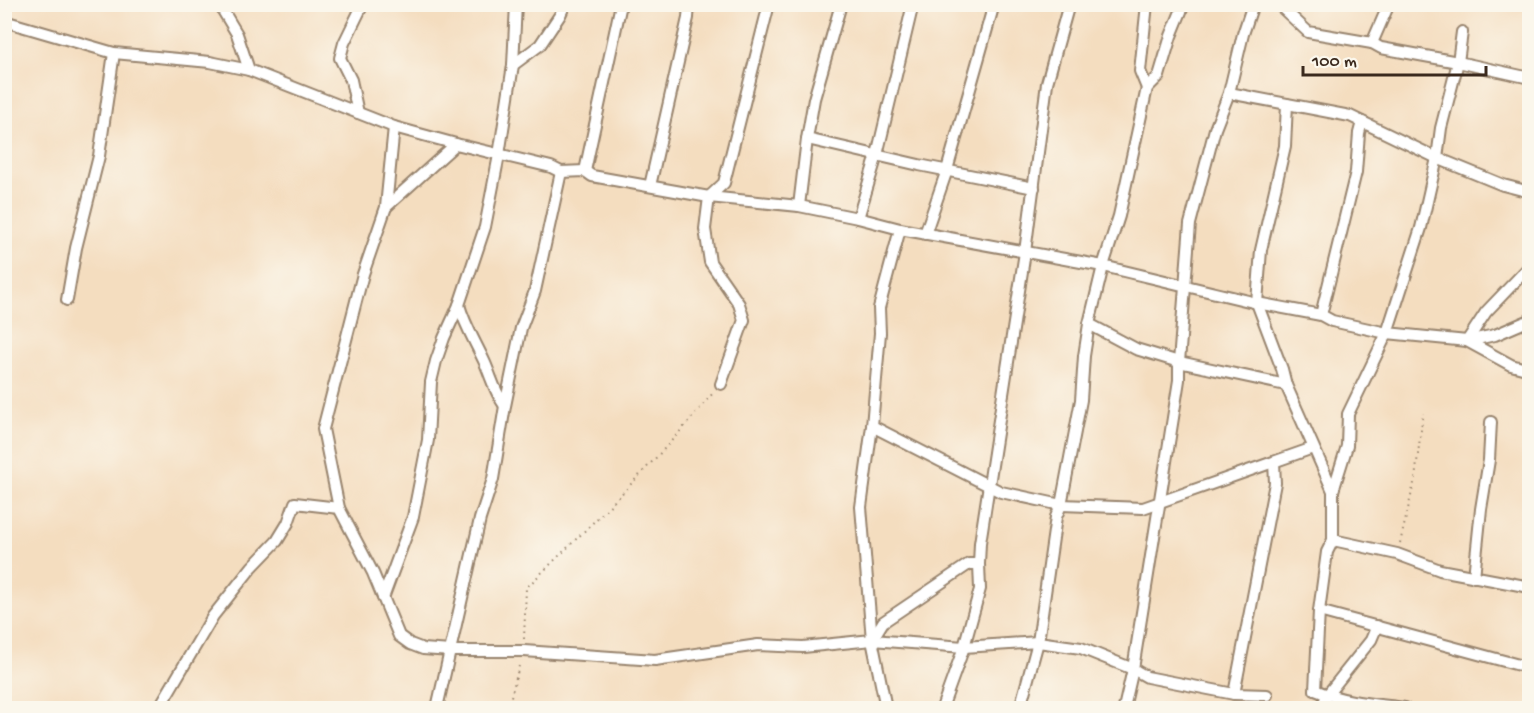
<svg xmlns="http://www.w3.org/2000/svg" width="1534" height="713" viewBox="0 0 1534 713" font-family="'Gochi Hand',sans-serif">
  <rect width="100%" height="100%" fill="#fbf7ec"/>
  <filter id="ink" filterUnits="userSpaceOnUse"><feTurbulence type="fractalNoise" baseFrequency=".0167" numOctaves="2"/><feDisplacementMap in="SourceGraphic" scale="12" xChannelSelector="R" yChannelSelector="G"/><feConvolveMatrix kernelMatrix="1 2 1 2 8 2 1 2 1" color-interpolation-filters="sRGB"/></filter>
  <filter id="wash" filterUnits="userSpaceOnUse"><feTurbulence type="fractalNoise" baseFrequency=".008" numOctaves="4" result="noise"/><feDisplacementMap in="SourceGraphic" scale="24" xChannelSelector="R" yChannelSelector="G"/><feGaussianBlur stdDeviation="1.35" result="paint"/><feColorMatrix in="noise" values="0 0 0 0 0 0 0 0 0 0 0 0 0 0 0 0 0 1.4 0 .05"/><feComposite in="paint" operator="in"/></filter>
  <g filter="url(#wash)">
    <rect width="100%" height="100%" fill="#f4ddbf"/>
  </g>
  <g filter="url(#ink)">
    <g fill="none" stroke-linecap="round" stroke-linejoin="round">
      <g stroke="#98846e" stroke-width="14">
        <g id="street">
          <path d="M219,4L237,34L249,70"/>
          <path d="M1147,4L1140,71L1147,88"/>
          <path d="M1278,4L1308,32L1372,43L1381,48L1458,62L1530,78"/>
          <path d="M4,21L114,53L210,62L249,70L394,127L456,144L551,167L561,172L585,171L592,176L709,197L799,206L858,218L900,229L1103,266L1257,303L1321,315L1332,321L1387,333L1467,341L1495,335L1530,320"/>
          <path d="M1372,43L1389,4"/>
          <path d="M513,65L540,45L560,15L565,4"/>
          <path d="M1229,93L1350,116L1437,158L1503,185L1530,192"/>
          <path d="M1287,104L1285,146L1261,250L1257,303L1282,369L1286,385L1333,491"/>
          <path d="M358,113L351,80L340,58L344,43L363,4"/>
          <path d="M394,127L386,207L363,274L323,429L339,508L373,573L399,636L410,644L423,649L451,651H524L655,660L758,645L803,647L872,640L964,647L1038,642L1081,648L1133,669L1147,677L1234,694L1267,695"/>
          <path d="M807,139L919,165L1034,188"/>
          <path d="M585,171L621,4"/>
          <path d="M650,186L688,18L689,4"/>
          <path d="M799,206L807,139L814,99L841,4"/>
          <path d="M386,207L456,144"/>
          <path d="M858,218L877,155L913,4"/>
          <path d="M925,234L947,170L994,4"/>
          <path d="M1530,266L1486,312L1467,341L1511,365L1530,370"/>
          <path d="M67,300L76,248L99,156L114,53"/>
          <path d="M459,305C465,326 476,343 485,363C492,379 494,391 505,406"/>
          <path d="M1321,315L1356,172L1359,133L1362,122"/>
          <path d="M1089,324L1136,349L1179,362L1286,385"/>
          <path d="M721,384L744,320L739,304L710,262L705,229L709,197L724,183L769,4"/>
          <path d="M872,426L1001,492L1061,505L1143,508L1313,448"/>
          <path d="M1333,540L1397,554L1440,570L1530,587"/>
          <path d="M1474,577L1481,509L1489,460L1491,422"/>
          <path d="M383,598L413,517L428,440L431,382L436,361L444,338L459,305L485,227L499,155L513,65L516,4"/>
          <path d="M1319,611L1530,668"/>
          <path d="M872,640L883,622L969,564H979"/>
          <path d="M1234,694L1275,483L1274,462"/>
          <path d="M159,708L213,616L252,567L277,541L288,523L295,503L339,508"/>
          <path d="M437,708L480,519L493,479L505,406L521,328L535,291L561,172"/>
          <path d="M886,708L872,640L861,507L872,426L880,333L879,308L900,229"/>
          <path d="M942,708L964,647L980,589L979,564L980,543L1025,252L1047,83L1069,4"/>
          <path d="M1020,708L1038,642L1056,517L1061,505L1081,400L1084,356L1089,324L1103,266L1119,216L1147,88L1159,76L1171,36L1184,4"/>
          <path d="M1124,708L1133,669L1179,380V362L1190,224L1215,129L1229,93L1243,34L1253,4"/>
          <path d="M1322,708L1327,695L1371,640L1377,626"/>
          <path d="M1405,708C1375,704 1343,702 1315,690L1319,611L1327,552L1333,540V491L1347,446L1348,414L1387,333L1421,228L1437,158L1441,128L1458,62L1462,32"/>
        </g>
      </g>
      <g stroke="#98846e" stroke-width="2" stroke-dasharray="1.5 4.5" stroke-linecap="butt">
        <path d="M1400,543L1415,479L1423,413"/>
        <path d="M524,639L526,588C591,525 655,463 713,393"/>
        <path d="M508,708L520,662"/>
      </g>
      <use href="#street" stroke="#fff" stroke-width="10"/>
    </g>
  </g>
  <rect width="1534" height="713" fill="none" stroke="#fbf7ec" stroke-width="24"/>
  <path d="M1303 66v9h183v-9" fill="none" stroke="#3b2a1e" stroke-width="3"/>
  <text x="1312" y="66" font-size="18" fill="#3b2a1e" stroke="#fbf7ec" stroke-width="4.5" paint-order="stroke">100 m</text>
</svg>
